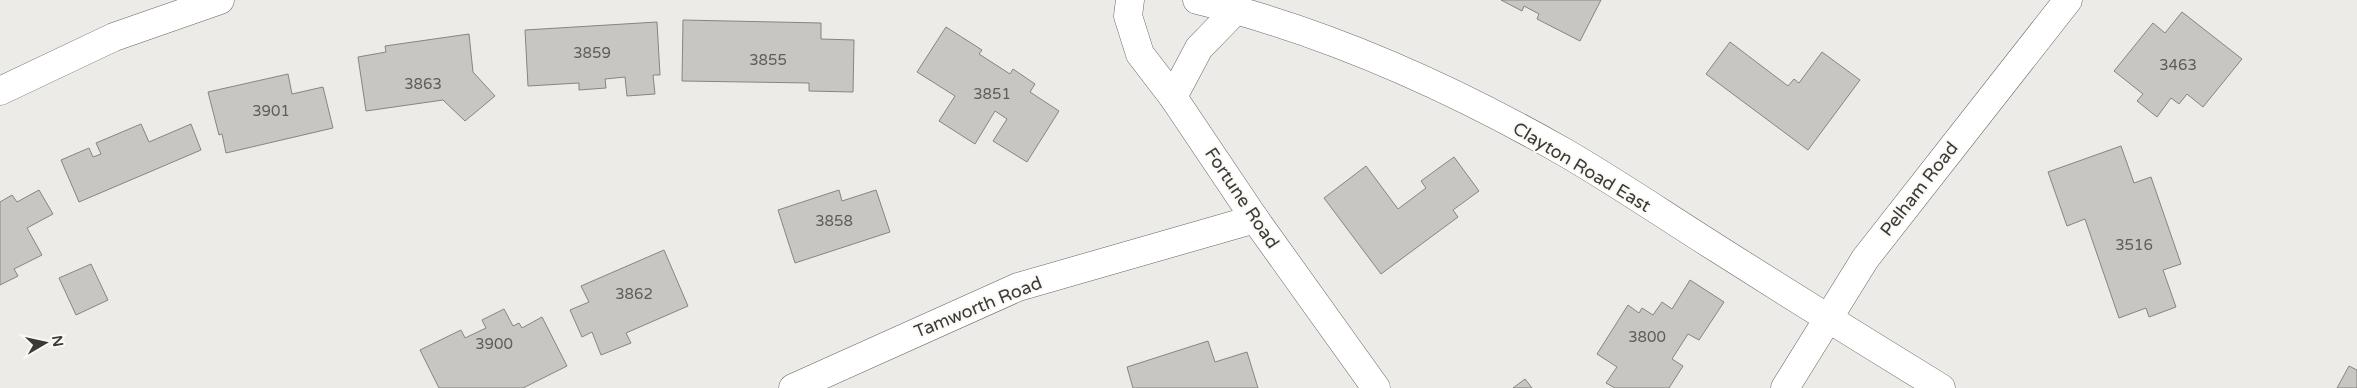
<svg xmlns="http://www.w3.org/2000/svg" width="2357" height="388" viewBox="0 0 2357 388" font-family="'Varela Round',sans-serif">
  <rect width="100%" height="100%" fill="#edebe7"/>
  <g fill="#c7c6c2" stroke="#868581">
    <path d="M1501,0H1601L1580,41L1537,19L1539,14L1524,6L1522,11Z"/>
    <path d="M2182,12L2242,59L2203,107L2187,94L2179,104L2171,98L2157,117L2137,101L2143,94L2114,71L2153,23L2165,33Z"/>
    <path d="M683,20L821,23V39L854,40L853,92L809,91V83L682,81Z"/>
    <path d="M657,22L660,75H653L655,94L627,96L625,77L605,79L606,88L579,90V83L528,86L525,30Z"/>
    <path d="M946,27L982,50L979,54L1010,74L1013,69L1035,84L1030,92L1059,111L1027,162L993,141L1007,119L995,111L975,144L939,121L955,96L917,72Z"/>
    <path d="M469,34L473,72L495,96L465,121L443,100L366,111L358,57L386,52L385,46Z"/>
    <path d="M1730,42L1788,86L1794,79L1799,83L1822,52L1860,80L1808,150L1706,74Z"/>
    <path d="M288,74L292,94L323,87L333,128L226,153L222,134L219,135L208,92Z"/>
    <path d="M141,124L149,142L191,124L201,150L79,202L61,160L89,148L93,157L101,154L96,143Z"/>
    <path d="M2121,146L2134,183L2151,177L2181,264L2163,270L2176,307L2149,317L2146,308L2119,318L2085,219L2067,226L2048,172Z"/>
    <path d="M1454,157L1479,191L1453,210L1458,217L1381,274L1324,198L1366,166L1398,209L1426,188L1421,181Z"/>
    <path d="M39,190L53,214L27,228L42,255L14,269L18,276L0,285V202L12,195L17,202Z"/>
    <path d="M839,190L842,201L876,190L890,232L795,263L778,210Z"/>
    <path d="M664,250L688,306L626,333L631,343L601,355L592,332L582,337L570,310L589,302L581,286Z"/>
    <path d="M91,264L108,300L76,315L59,278Z"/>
    <path d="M1690,280L1724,302L1699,340L1688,334L1672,359L1683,366L1669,388H1615L1606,383L1617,367L1597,354L1628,305L1639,313L1642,308L1653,315L1662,302L1672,309Z"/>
    <path d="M504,309L513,326L519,323L522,328L542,317L567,366L523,388H439L420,350L461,330L465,338L486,328L482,320Z"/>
    <path d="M1208,341L1215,362L1247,352L1258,388H1133L1127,367Z"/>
    <path d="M2349,366L2357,370V388H2337Z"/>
    <path d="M1525,379L1532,388H1513Z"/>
  </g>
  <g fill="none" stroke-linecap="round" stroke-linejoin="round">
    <g stroke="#676562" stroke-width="29">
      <g id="minor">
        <path d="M1130,0L1128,16L1140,54L1173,97L1255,219L1376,388"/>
        <path d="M1197,0C1325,31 1450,87 1564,152C1616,182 1667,217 1718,249C1792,296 1866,342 1941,388"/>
        <path d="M0,91L114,37L220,0"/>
        <path d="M1173,97L1199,48L1236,10"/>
        <path d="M793,388L1018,287L1255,219"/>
        <path d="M1785,388L1865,259L2068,0"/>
      </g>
    </g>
    <use href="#minor" stroke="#fff" stroke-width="28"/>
  </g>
  <g text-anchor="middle" stroke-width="4" stroke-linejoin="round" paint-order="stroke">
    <g font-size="15" fill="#5e5d5a">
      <text x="592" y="58">3859</text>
      <text x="768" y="65">3855</text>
      <text x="2178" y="70">3463</text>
      <text x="423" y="89">3863</text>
      <text x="992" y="99">3851</text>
      <text x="271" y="116">3901</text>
      <text x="834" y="226">3858</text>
      <text x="2134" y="250">3516</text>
      <text x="634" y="299">3862</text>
      <text x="1647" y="342">3800</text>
      <text x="494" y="349">3900</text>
    </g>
    <g font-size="18" fill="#3b3a38" stroke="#faf9f4">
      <text transform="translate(1582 167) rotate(31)" y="6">Clayton Road East</text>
      <text transform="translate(1919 189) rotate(-52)" y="6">Pelham Road</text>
      <text transform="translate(1242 198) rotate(56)" y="6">Fortune Road</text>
      <text transform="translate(978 307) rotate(-22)" y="6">Tamworth Road</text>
    </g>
  </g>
  <g transform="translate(45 343) rotate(81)" stroke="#faf9f4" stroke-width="4" paint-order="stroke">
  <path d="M0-4L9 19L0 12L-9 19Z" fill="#3b3a38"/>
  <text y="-8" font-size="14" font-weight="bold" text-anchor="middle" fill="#3b3a38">N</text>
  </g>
</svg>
